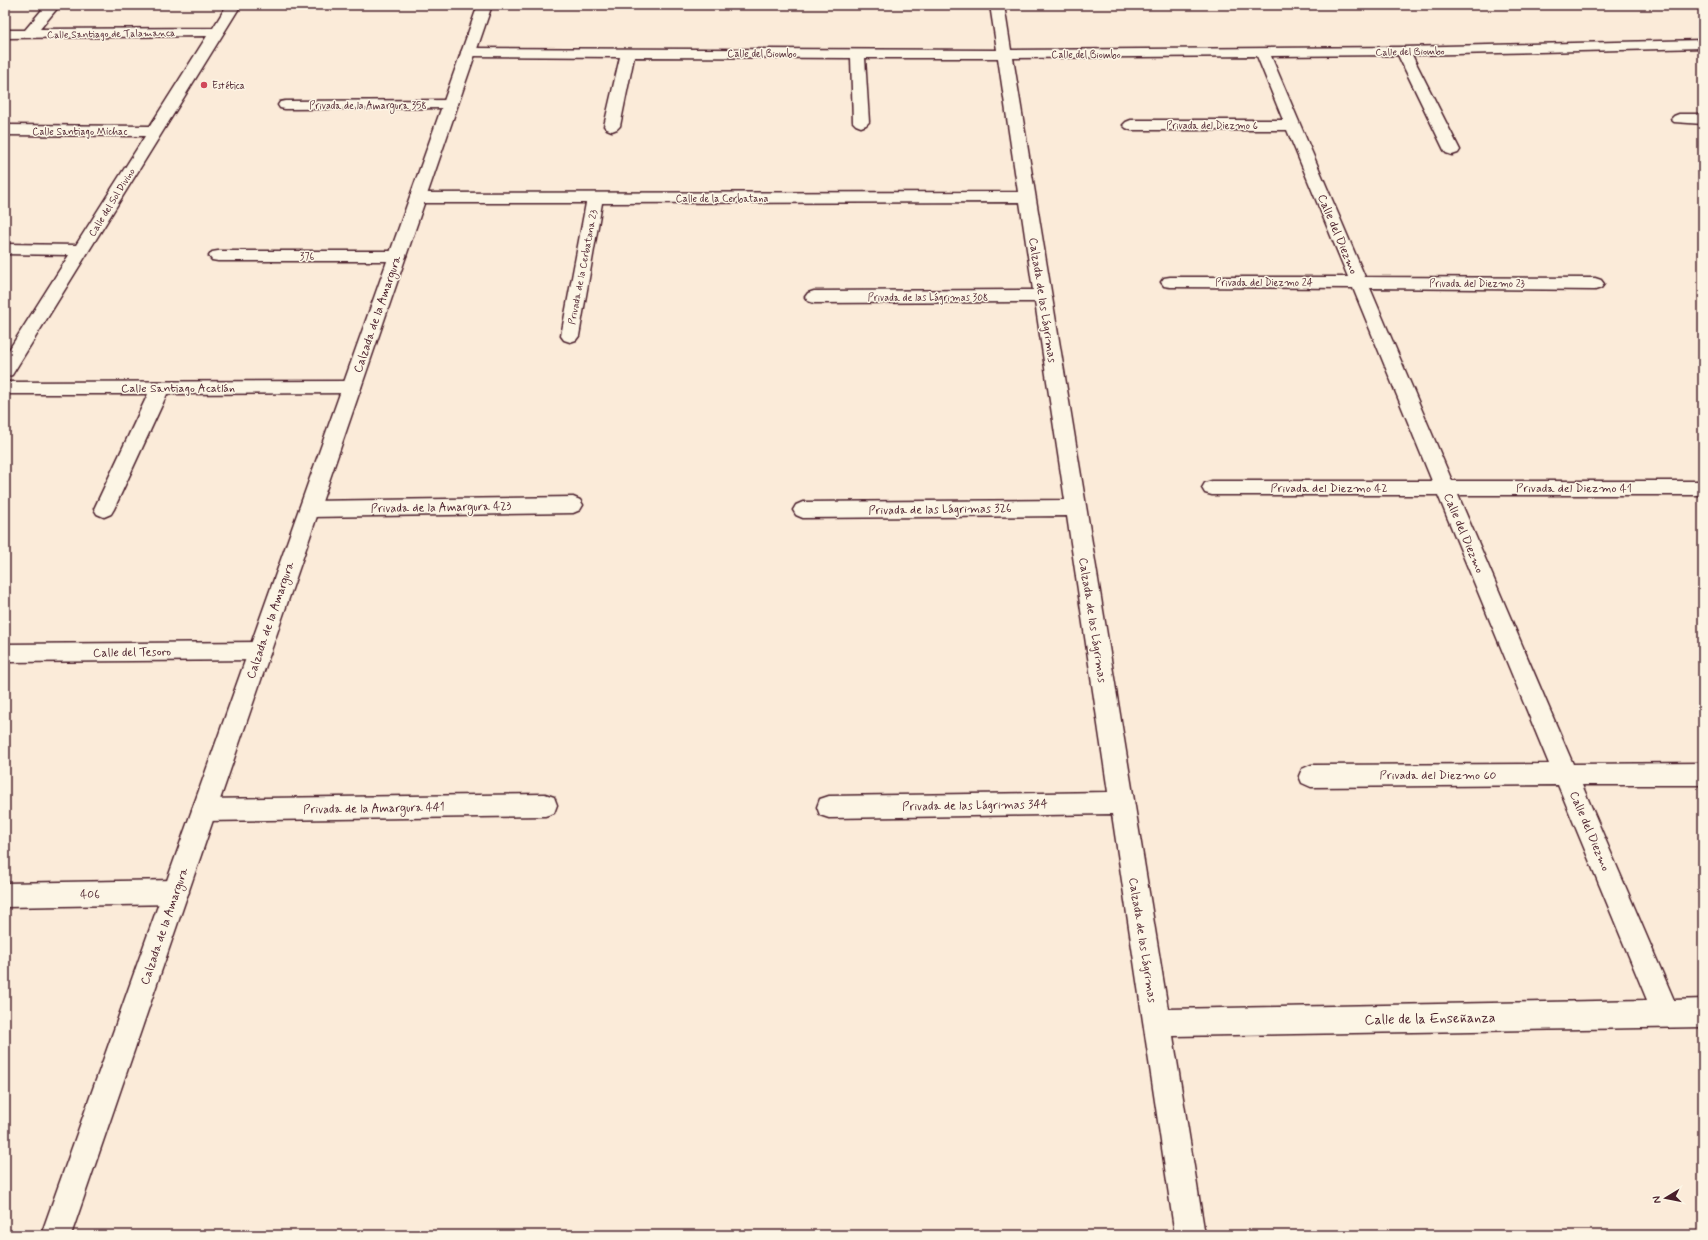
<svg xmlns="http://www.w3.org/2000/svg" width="1708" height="1240" viewBox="0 0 1708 1240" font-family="Mynerve,sans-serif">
  <rect width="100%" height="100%" fill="#fbebd9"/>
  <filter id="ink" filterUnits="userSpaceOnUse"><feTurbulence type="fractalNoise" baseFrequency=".025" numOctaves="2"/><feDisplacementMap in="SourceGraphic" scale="8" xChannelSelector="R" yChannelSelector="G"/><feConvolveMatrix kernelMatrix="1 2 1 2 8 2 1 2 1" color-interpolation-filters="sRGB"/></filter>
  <g filter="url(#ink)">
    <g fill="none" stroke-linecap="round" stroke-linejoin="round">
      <g stroke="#4a1f2b" stroke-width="3">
        <g id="minor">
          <path d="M46,5H60L40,29L213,28L227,5H241L12,375L5,377V356L69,255L5,254V244L76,245L145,136L5,135V125L150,126L207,36L5,38V30H25Z"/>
          <path d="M990,5H1004L1011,50L1403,47L1703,40V48L1412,55L1460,150L1458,153L1452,155L1446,153L1444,150L1398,55L1271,56L1365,277L1595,278L1601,280L1604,284L1601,288L1595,290L1370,288L1452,481H1703V495H1458L1573,764L1703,763V785H1582L1674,1000L1703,999V1027L1173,1036L1205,1235H1175L1112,814L829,818L820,815L817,807L820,799L829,796L1108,792L1067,516L803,518L796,515L793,510L796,505L803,502L1065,500L1035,302L814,303L808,301L805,297L808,293L814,291L1033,290L1020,202L602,203L579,336L576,340L570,342L564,340L561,336L586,203H418L412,201L410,198L412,195L418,193L1018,192L998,58H865L869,122L866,125L861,127L856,125L853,122L851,58L634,57L620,126L617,129L612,131L607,129L604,126L620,57L468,56L463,55L461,52L463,49L468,48L997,50ZM1257,56L1283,120H1131L1126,122L1123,125L1126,128L1131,130H1287L1348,277H1170L1164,278L1161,282L1164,286L1170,287L1353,288L1432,481H1212L1205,483L1202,488L1205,493L1212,495H1438L1549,764L1311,765L1302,769L1299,776L1302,783L1311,787L1558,785L1647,1000L1168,1009L1013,58Z"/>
          <path d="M450,100L455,101L457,104L455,107L450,108L285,109L280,108L278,105L280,102L285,101Z"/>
          <path d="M1679,114H1703V124L1674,122L1671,119L1674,116Z"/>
          <path d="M218,251H397L403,252L406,256L403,260L397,261H218L212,260L209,256L212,252Z"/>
          <path d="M352,381L359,382L361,387L359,392L352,393L167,394L114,509L111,514L104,517L97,514L94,509L148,394H5V382Z"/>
          <path d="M573,497L580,500L583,505L580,510L573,513L309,517L302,514L299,509L302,504L309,501Z"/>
          <path d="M260,642L268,645L271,651L268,657L260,660L5,662V644Z"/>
          <path d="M545,794L554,797L557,805L554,813L545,816L204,821L195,818L192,810L195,802L204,799Z"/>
          <path d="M176,880L185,884L189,892L185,900L176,904L5,907V883Z"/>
        </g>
      </g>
      <g stroke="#4a1f2b" stroke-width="3">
        <path id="tertiary" d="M478,5H492L71,1235H41Z"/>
      </g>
      <use href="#minor" fill="#fcf5e5" fill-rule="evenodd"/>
      <use href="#tertiary" fill="#fcf5e5" fill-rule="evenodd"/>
    </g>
  </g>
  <circle fill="#d1495b" stroke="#fcf5e5" stroke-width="1.5" cx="204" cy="85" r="4"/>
  <g text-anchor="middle" stroke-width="3" stroke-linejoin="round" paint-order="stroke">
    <g font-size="10" fill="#4a1f2b" stroke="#fcf5e5">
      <text transform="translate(111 33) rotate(-1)" y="4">Calle Santiago de Talamanca</text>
      <text transform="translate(1410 51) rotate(-1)" y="4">Calle del Biombo</text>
      <text x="762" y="57">Calle del Biombo</text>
      <text x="1086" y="58">Calle del Biombo</text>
      <text x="368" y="109">Privada de la Amargura 358</text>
      <text x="1212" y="129">Privada del Diezmo 6</text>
      <text x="80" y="135">Calle Santiago Michac</text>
      <text x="722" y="202">Calle de la Cerbatana</text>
      <text transform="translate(111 202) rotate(-58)" y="4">Calle del Sol Divino</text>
      <text x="307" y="260">376</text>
      <text transform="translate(582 267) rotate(-79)" y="4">Privada de la Cerbatana 23</text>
      <text x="1264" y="286">Privada del Diezmo 24</text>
      <text x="1477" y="287">Privada del Diezmo 23</text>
      <text x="928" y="301">Privada de las Lágrimas 308</text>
    </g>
    <g font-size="10" fill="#4a1f2b" stroke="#fcf5e5" text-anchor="start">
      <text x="212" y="89">Estética</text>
    </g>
    <g font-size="12" fill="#4a1f2b" stroke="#fcf5e5">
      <text transform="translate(1338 234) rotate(67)" y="4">Calle del Diezmo</text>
      <text transform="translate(1043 300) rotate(81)" y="4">Calzada de las Lágrimas</text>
      <text transform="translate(377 314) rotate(-71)" y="4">Calzada de la Amargura</text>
      <text x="178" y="392">Calle Santiago Acatlán</text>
      <text x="1329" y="492">Privada del Diezmo 42</text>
      <text x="1574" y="492">Privada del Diezmo 41</text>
      <text transform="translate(441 507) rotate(-1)" y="4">Privada de la Amargura 423</text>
      <text transform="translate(940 509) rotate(-1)" y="4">Privada de las Lágrimas 326</text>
      <text transform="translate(1464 533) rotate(67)" y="4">Calle del Diezmo</text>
      <text transform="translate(270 620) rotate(-71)" y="4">Calzada de la Amargura</text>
      <text transform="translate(1093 620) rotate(81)" y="4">Calzada de las Lágrimas</text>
      <text transform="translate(132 652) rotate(-1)" y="4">Calle del Tesoro</text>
      <text x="1438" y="779">Privada del Diezmo 60</text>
      <text transform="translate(975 805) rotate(-1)" y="4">Privada de las Lágrimas 344</text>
      <text transform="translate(374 808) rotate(-1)" y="4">Privada de la Amargura 441</text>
      <text transform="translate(1590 831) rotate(67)" y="4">Calle del Diezmo</text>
      <text transform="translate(90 894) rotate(-1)" y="4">406</text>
      <text transform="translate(164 926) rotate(-71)" y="4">Calzada de la Amargura</text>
      <text transform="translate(1143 940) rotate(81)" y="4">Calzada de las Lágrimas</text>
    </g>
    <g font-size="14" fill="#4a1f2b" stroke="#fcf5e5">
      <text transform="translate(1430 1018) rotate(-1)" y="5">Calle de la Enseñanza</text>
    </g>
  </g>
  <rect width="1708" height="1240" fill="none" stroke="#fcf5e5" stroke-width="20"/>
  <rect x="10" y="10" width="1688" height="1220" fill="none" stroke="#4a1f2b" stroke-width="1.5" filter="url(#ink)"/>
  <g transform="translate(1666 1198) rotate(260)" stroke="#fcf5e5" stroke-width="3" paint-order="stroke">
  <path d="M0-3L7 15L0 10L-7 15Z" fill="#4a1f2b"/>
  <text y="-6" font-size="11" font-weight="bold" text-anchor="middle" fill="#4a1f2b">N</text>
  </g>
</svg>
